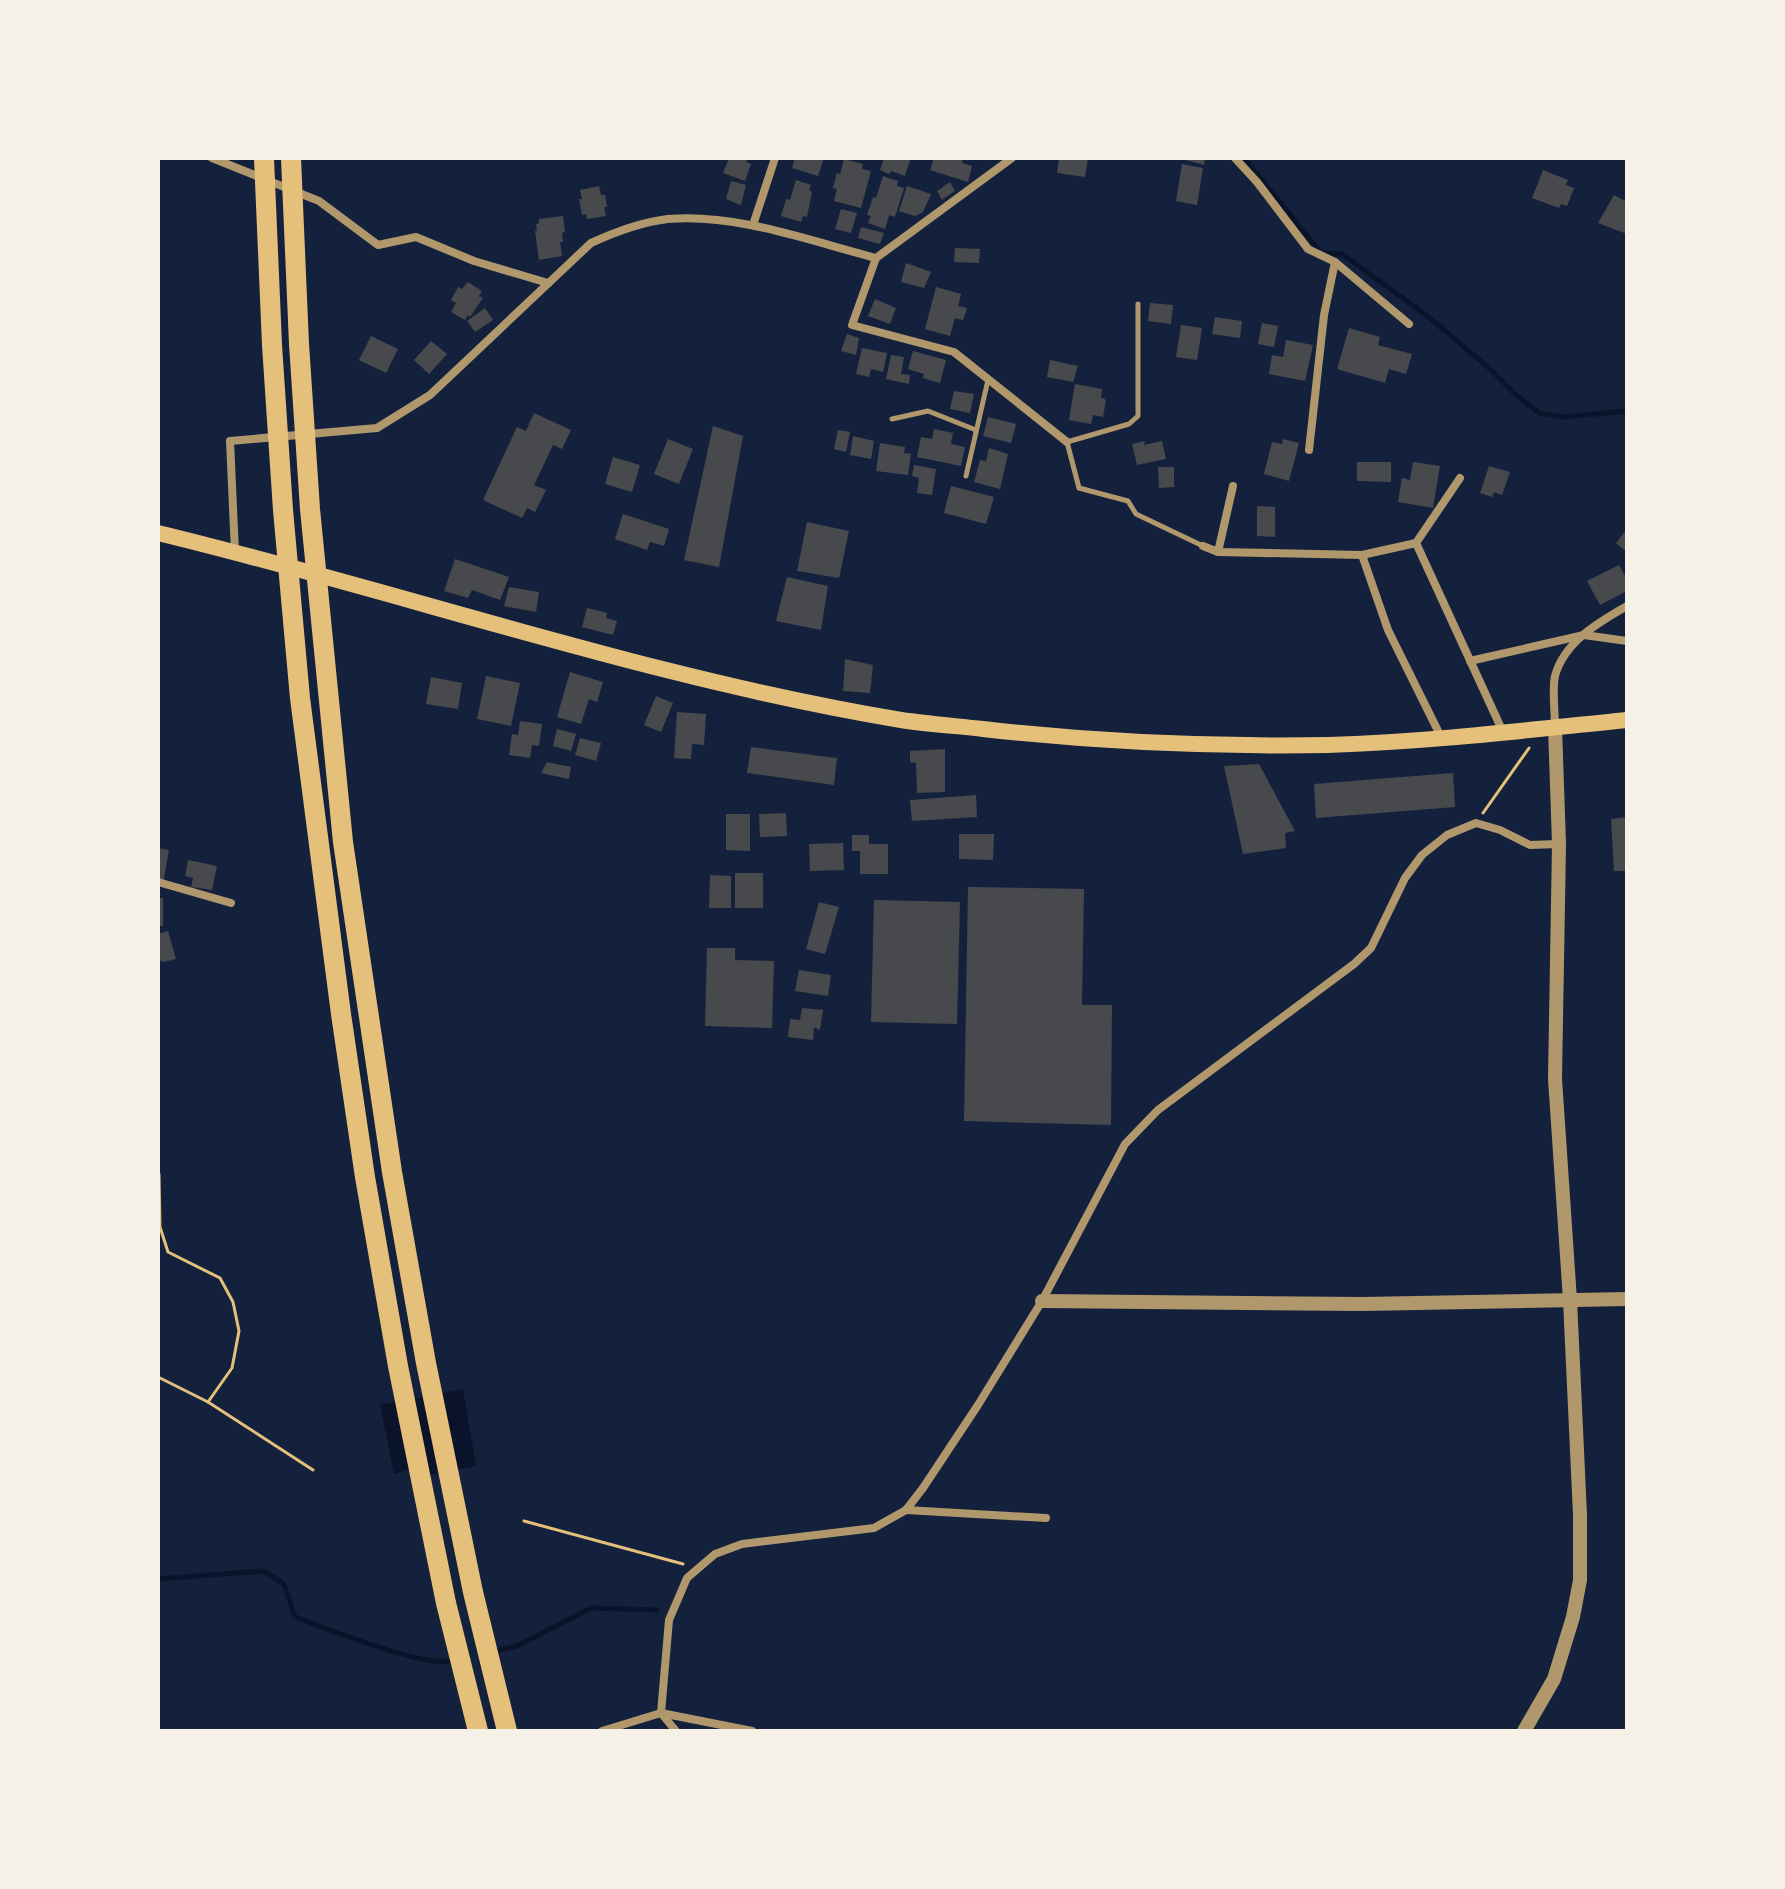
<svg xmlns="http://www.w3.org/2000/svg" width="1785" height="1889" viewBox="0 0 1785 1889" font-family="'Exo 2',sans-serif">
  <rect width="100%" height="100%" fill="#14213d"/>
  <path fill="#0b132b" d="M463,1389L476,1466L413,1478L410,1469L394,1474L380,1405Z"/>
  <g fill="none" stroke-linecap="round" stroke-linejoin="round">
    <g stroke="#0b132b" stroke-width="5">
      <path d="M1244,158L1321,253L1342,254L1426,315L1487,366L1517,396L1539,413L1564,417L1627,411"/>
      <path d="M158,1579L263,1571L284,1584L295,1617C329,1629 423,1668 455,1661"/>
      <path d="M492,1652L517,1646L591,1608L657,1610"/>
    </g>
  </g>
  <g fill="#48494c">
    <path d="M729,158H748L746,162L751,164L745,181L723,173Z"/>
    <path d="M795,158H824L818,176L792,168Z"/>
    <path d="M884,158H904L910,160L905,176L891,171L889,174L880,170Z"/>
    <path d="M934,158H963L962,163L972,166L968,182L930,170Z"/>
    <path d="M1059,158H1088L1085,177L1057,173Z"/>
    <path d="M1179,158H1205L1204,165Z"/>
    <path d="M844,159L863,164L862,169L871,171L861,208L834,201L837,189L833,188L837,173L840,174Z"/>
    <path d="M1182,164L1203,168L1197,205L1176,201Z"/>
    <path d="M1543,170L1568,180L1566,185L1574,188L1567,206L1561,204L1559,208L1532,198Z"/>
    <path d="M883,176L898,181L897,186L904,188L895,217L889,215L885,229L868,223L871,216L867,215L873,197L876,198Z"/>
    <path d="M796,180L811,185L809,190L812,192L807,217L803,216L801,222L781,216L786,199L790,200Z"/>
    <path d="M731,181L746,185L741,205L726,199Z"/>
    <path d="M950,182L955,191L942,200L937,191Z"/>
    <path d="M599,186L601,195H605L607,207H604L606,216L587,219L586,214L582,215L579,199H582L580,190Z"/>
    <path d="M907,186L931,194L923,212L915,216L899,211Z"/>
    <path d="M1614,195L1627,202V234L1598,223Z"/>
    <path d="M841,209L857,213L851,233L835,229Z"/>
    <path d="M563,216L565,232L562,233L563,242H560L562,256L539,260L535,231H537L536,224L539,223V219Z"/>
    <path d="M861,227L884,233L880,244L858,238Z"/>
    <path d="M955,248L980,249L979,263L954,262Z"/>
    <path d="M906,263L931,272L924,288L901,282Z"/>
    <path d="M468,282L482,291L479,296L483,298L470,317L468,315L465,320L451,312L456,303L451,300L458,287L462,289Z"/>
    <path d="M936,287L961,294L958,306L967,308L963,320L955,318L950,336L925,329Z"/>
    <path d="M875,299L896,308L890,324L868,316Z"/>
    <path d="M1150,303L1173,305L1171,324L1148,321Z"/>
    <path d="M485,308L493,320L475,332L467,321Z"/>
    <path d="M1215,317L1242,321L1240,338L1212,334Z"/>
    <path d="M1262,323L1278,326L1274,347L1258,344Z"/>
    <path d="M1181,325L1202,328L1197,360L1176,357Z"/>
    <path d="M1349,328L1380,337L1378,345L1412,354L1406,374L1389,369L1385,383L1337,369Z"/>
    <path d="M847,334L859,338L856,355L841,351Z"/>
    <path d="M371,336L398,349L386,373L359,360Z"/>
    <path d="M1286,340L1313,345L1305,381L1269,374L1272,355L1283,357Z"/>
    <path d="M431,341L447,354L429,374L414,360Z"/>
    <path d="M862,348L887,353L883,372L871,369L869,377L856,374Z"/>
    <path d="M913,351L946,360L940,383L923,378L924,374L908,369Z"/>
    <path d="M891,355L904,357L901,374L910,375L909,384L886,379Z"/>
    <path d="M1050,360L1078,366L1073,382L1047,377Z"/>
    <path d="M1075,384L1102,389L1101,397L1106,400L1103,417L1093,415L1091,424L1069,420Z"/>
    <path d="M954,391L974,394L970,413L950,409Z"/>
    <path d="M534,413L571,430L562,449L553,445L534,485L546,490L535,512L527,508L522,518L483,500L517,427L526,431Z"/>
    <path d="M988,417L1016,424L1011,443L983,436Z"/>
    <path d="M713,426L743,436L719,567L684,560Z"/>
    <path d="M934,429L953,433L951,444L965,447L961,466L917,457L921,437L932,439Z"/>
    <path d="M838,430L850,432L846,452L834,449Z"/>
    <path d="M853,436L874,441L871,459L850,455Z"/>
    <path d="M668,439L693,449L679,484L654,474Z"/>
    <path d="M1283,439L1299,443L1289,481L1264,474L1272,442L1282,444Z"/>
    <path d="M1145,441L1144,445L1162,441L1166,459L1137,465L1132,444Z"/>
    <path d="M880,443L905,447L904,453L911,454L908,475L876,471Z"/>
    <path d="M989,448L1008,454L1000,489L974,482L980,460L986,461Z"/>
    <path d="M613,457L640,465L632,492L605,484Z"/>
    <path d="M1357,462H1391V482L1357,481Z"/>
    <path d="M1413,462L1440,466L1433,508L1398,502L1402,478L1410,480Z"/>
    <path d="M914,465L936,469L932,495L917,493L919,478L912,476Z"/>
    <path d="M1489,466L1510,472L1502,495L1494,492L1492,497L1480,493Z"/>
    <path d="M1158,467H1174V487L1159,488Z"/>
    <path d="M951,486L994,497L986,524L944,513Z"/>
    <path d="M1257,506L1275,507V537L1257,536Z"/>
    <path d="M623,514L669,529L664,546L650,542L647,550L615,539Z"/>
    <path d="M807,522L849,531L839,578L797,571Z"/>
    <path d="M1627,529V552L1616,543Z"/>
    <path d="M455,559L509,577L500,600L472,590L468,598L444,591Z"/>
    <path d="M1619,565L1627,579V591L1600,605L1587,581Z"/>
    <path d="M787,577L828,586L821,630L776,621Z"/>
    <path d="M509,587L539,592L536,612L504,606Z"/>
    <path d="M587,608L607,613L606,618L617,621L613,635L582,627Z"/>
    <path d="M845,659L873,665L870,693L843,691Z"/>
    <path d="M570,672L603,682L597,702L589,699L581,724L557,717Z"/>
    <path d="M486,676L520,683L511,726L477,719Z"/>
    <path d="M431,677L462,683L458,709L426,704Z"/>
    <path d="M656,696L673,703L661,732L644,725Z"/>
    <path d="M677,712L706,714L704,745L692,744L691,759L674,758Z"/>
    <path d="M520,721L542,724L539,746L532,745L530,758L509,755L512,734L518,735Z"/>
    <path d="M557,729L576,734L571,751L553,746Z"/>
    <path d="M580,738L601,743L596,761L575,755Z"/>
    <path d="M751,747L837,758L834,785L747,773Z"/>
    <path d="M945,749V792L917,793L916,763L910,762V751Z"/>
    <path d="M547,762L571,767L569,779L541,773Z"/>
    <path d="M1259,764L1295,831L1285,833L1286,848L1243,854L1224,766Z"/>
    <path d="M1453,773L1455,807L1316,818L1314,784Z"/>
    <path d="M976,795L977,817L912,821L910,800Z"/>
    <path d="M786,813L787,836L760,837L759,814Z"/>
    <path d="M726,814H750V851L726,850Z"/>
    <path d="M1627,817V871H1614L1611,819Z"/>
    <path d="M959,834H994L993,860L959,859Z"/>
    <path d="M852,835H869V844H888V874H860V851H852Z"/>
    <path d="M843,843L844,870L810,871L809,844Z"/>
    <path d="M158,848L169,850L163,883L158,882Z"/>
    <path d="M188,860L217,866L212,890L191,887L193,878L185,876Z"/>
    <rect x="735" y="873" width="28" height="35"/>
    <path d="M710,875L731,876V908H709Z"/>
    <path d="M968,887L1084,889L1082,1005H1112L1111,1125L964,1121Z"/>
    <rect x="158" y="898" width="5" height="28"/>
    <path d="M874,900L960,902L957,1024L871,1022Z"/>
    <path d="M819,902L839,907L825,954L806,949Z"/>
    <path d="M168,931L176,959L163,962L158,959V934Z"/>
    <path d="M707,948H735V960L774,961L772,1028L705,1026Z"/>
    <path d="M799,970L831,975L828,996L795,991Z"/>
    <path d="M802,1008L823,1010L820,1030L814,1027L813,1040L788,1037L790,1019L800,1020Z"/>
  </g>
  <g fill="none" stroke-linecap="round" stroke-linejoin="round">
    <g stroke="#e5c07b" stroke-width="3">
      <path d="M1483,813L1529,748"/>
      <path d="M159,1174L160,1227L168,1252L220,1278L233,1302L239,1331L232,1368L208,1402"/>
      <path d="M158,1377L208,1402L313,1470"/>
      <path d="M524,1521L683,1564"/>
    </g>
    <g stroke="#b1986c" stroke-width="5">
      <path d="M1138,304V416L1129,424L1067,442L1079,488L1128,501L1136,514L1203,546"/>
      <path d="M892,419L928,411L976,430"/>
      <path d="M966,476L988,380"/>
    </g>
    <g stroke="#b1986c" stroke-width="8">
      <path d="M212,158L319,201L378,245L416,237L474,261L548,283"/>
      <path d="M1235,158L1257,182L1308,249L1335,262L1324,315L1309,450"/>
      <path d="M753,225L775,158"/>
      <path d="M876,258L852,325L954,352L1067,442"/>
      <path d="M1335,262L1409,324"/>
      <path d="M1460,478L1416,543L1503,732"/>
      <path d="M1203,546L1218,552L1362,555L1416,543"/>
      <path d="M235,552L230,441L377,428L430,395L591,243C615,232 641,222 668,219C736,213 810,241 876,258L1012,158"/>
      <path d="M1218,552L1233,486"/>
      <path d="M1362,555L1388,630L1441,737"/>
      <path d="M1470,661L1584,635L1627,641"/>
      <path d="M1555,727C1555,712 1552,689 1555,676C1564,642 1599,622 1627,606"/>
      <path d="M158,882L231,903"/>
      <path d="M906,1510L1046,1518"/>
      <path d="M602,1731L661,1713L752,1731"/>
      <path d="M676,1731L661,1713L669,1620L687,1578L715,1554L742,1544L874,1528L906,1510L923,1488L978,1405L1042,1301L1125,1144L1158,1110L1354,964L1371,948L1405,878L1422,855L1447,835L1476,823L1500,830L1530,845L1559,844"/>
    </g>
    <g stroke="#b1986c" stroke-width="14">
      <path d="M1042,1301L1362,1304L1627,1299"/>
      <path d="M1524,1731L1554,1679L1573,1617L1580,1580V1515L1570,1300L1555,1079L1559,844L1555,727"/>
    </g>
    <path stroke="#e5c07b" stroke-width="16" d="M158,533C406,593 648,678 901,720C928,724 956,726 983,729C1097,742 1212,747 1328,745C1428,742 1527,730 1627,720"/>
    <g stroke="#e5c07b" stroke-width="20">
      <path d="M264,158L272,345L283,510L300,698L341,1014L365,1177L398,1366L446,1603L478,1731"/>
      <path d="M291,158L299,344L310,509L343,842L392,1172L426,1363L473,1592L507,1731"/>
    </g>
  </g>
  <rect width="1785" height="1889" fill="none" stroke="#f6f1e7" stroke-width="320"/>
</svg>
